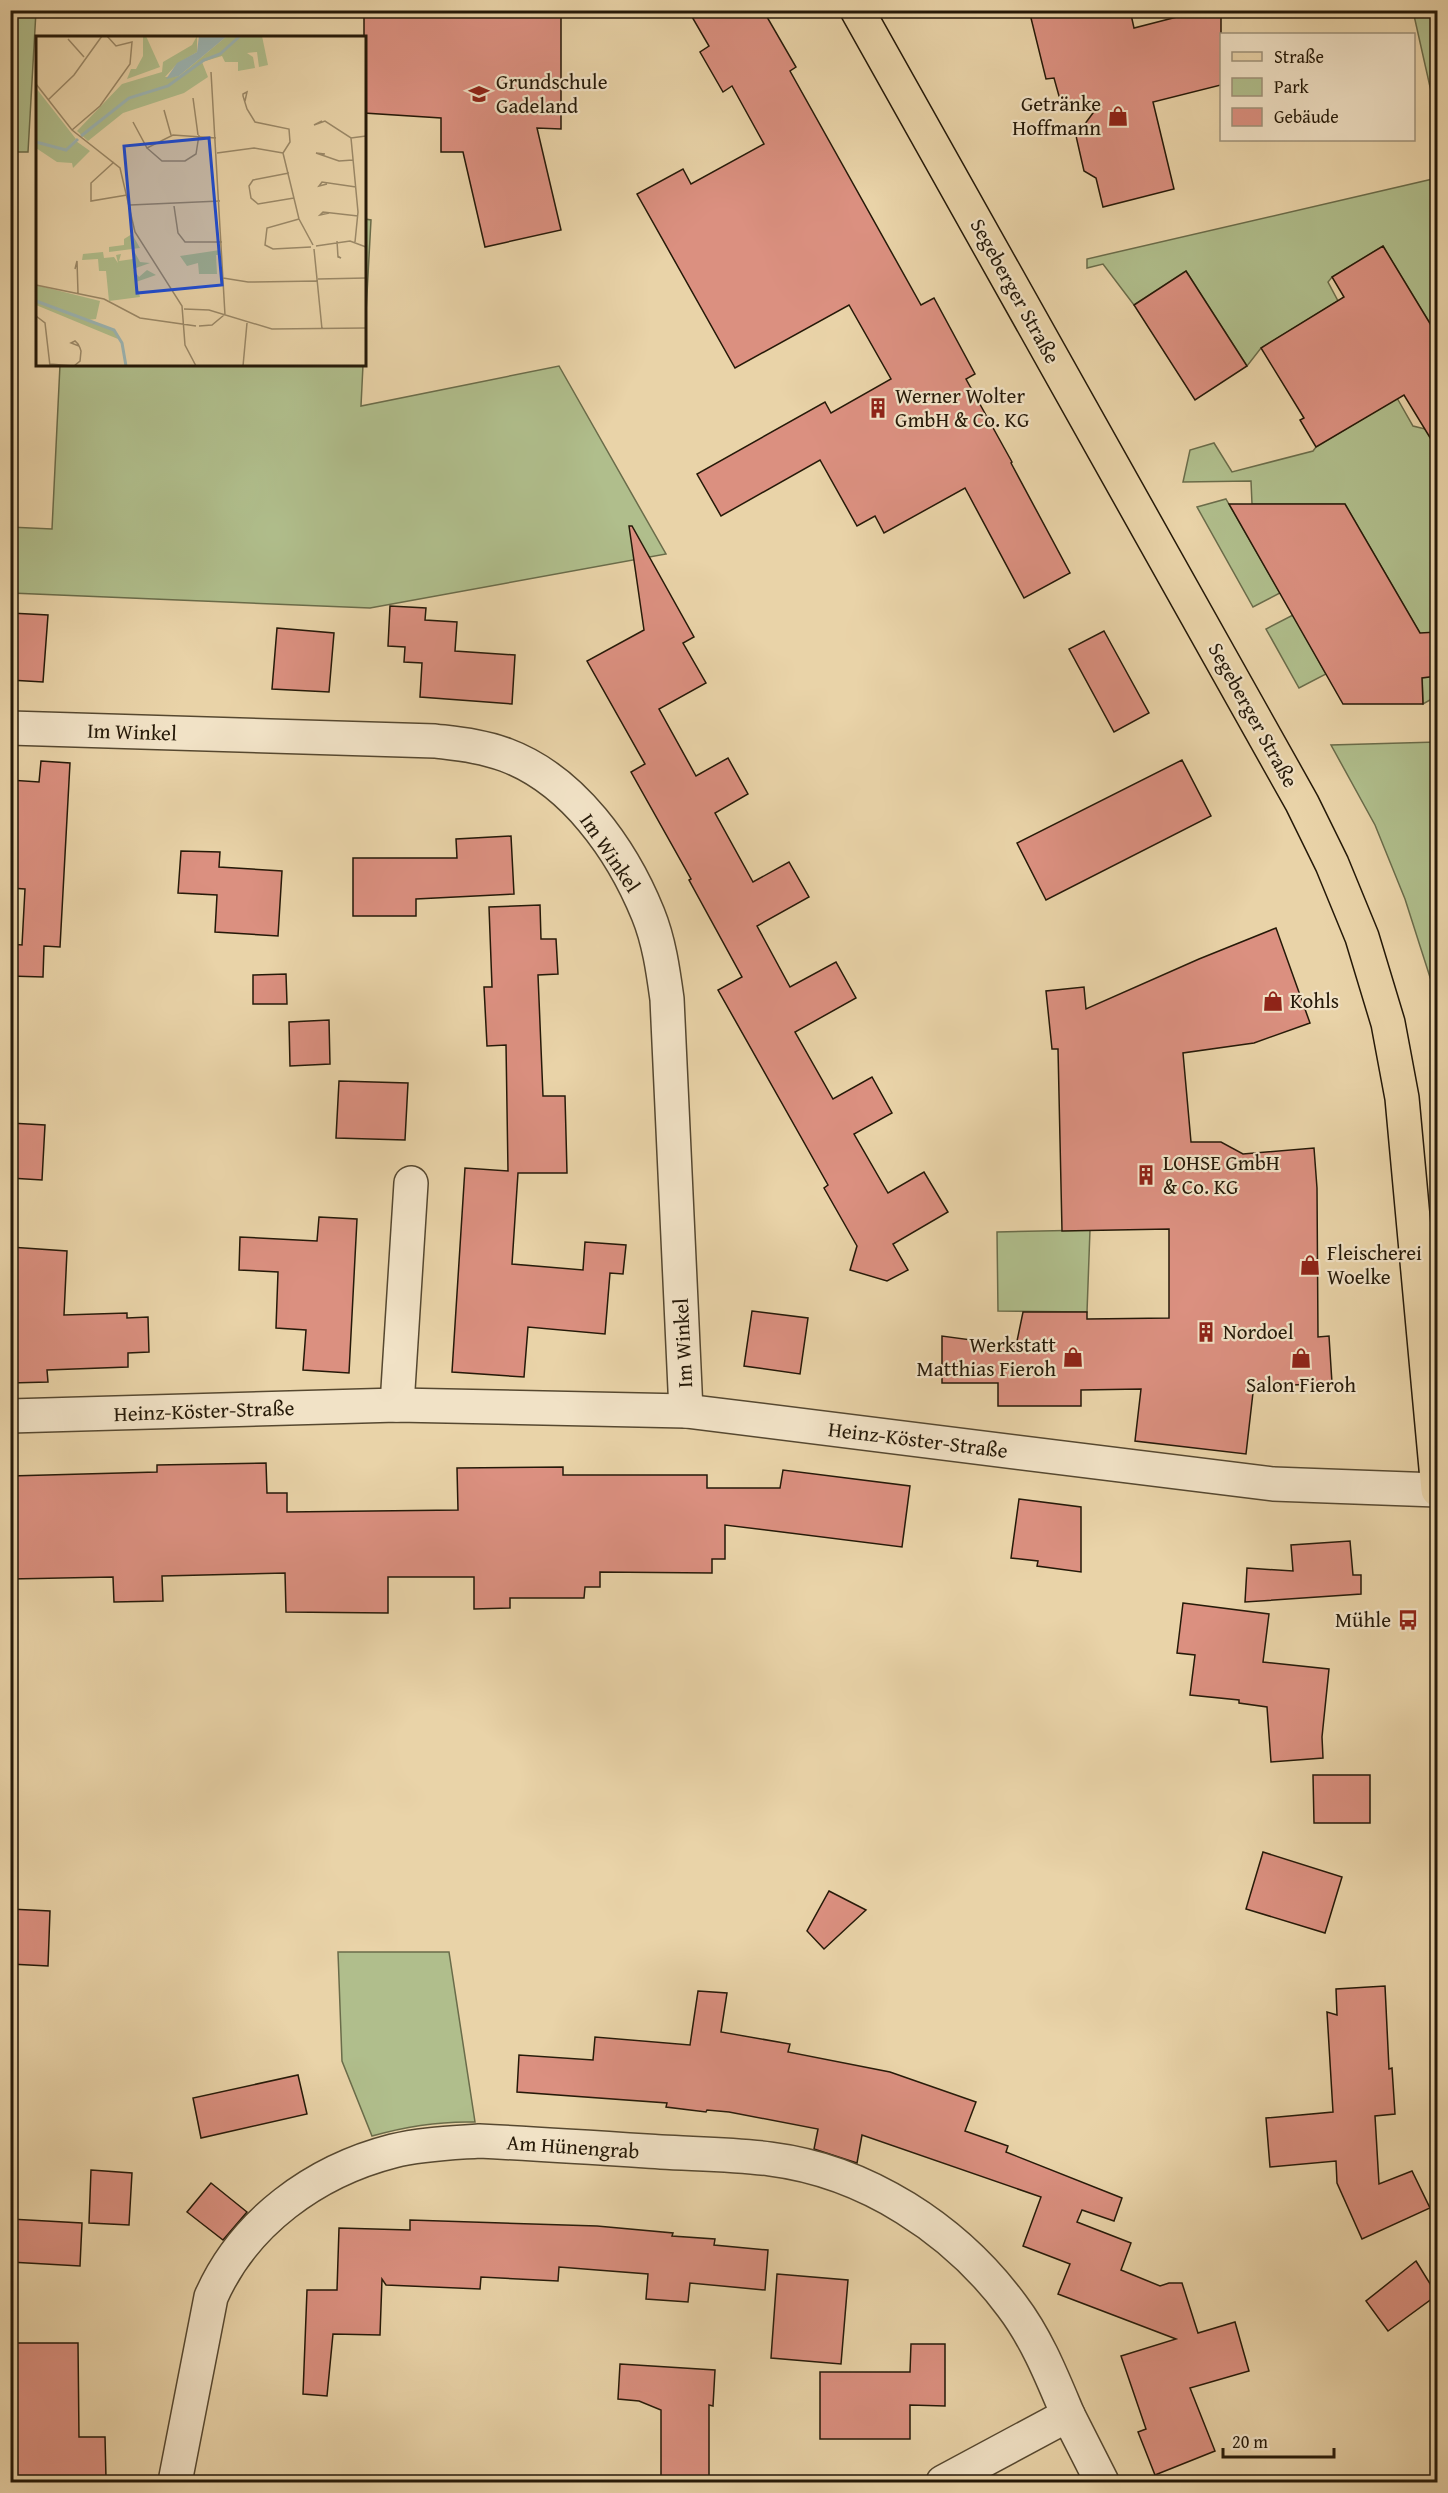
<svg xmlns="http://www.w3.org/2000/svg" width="1448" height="2493" viewBox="0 0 1448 2493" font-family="'Gentium Book Plus',serif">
  <rect width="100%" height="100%" fill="#e9d3a8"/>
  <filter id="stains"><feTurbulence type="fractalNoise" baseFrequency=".00333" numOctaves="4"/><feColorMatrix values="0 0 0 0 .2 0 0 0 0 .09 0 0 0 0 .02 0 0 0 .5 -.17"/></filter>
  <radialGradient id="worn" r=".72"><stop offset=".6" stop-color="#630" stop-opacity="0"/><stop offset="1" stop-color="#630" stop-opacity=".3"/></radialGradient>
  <g fill="#b0be8c" stroke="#6a6c4a" stroke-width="1.5">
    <path d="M10,11H36L28,152H11Z"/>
    <path d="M1413,11H1437V118Z"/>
    <path d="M1437,178V335L1383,246L1332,277L1328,282L1338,301L1261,348L1247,366L1186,271L1134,305L1103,264L1087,268V259Z"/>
    <path d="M365,219L371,220L365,331L364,219Z"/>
    <path d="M60,365H363L361,406L559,366L666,554L370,608L11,593L10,527L52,529Z"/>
    <path d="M1397,398L1413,426L1425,429L1437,421L1438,632H1436L1437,696L1423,704L1421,635L1345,504H1252L1251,481L1183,482L1190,450L1214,443L1232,472L1313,451L1316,447Z"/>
    <path d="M1226,499L1280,593L1253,607L1197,507Z"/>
    <path d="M1293,615L1326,674L1299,688L1266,629Z"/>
    <path d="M1437,742L1438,999H1437L1405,899L1375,825L1331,745Z"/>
    <path d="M1090,1230L1087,1312L998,1311L997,1232Z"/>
    <path d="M338,1952H449L475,2122C439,2121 407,2126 372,2136L342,2061Z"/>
  </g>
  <g fill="#db9080" stroke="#251908" stroke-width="1.5">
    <path d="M364,10H561V129L537,128L561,230L485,247L463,152H441V118L364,113Z"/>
    <path d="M688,10H763L796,67L790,71L921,305L934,298L975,374L966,379L1012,462L1011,463L1070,573L1024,598L965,488L884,533L875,516L857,526L820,460L721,516L697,474L825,402L831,413L891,379L849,305L735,368L637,194L683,169L691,184L764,144L732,86L723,92L700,52L709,46Z"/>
    <path d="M1029,10H1130L1134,28L1204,10H1221V85L1153,102L1174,189L1103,207L1096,178L1084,171L1076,136L1093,113L1059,96L1054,78L1046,79Z"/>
    <path d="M1383,246L1437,335V449L1404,395L1316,447L1300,420L1304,418L1261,348L1344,297L1332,277Z"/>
    <path d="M1186,271L1247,366L1195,400L1134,305Z"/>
    <path d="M1229,504H1345L1420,633L1437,632V676L1422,678L1423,704H1343Z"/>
    <path d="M629,526H632L694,637L683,643L706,683L659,709L696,776L728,758L748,794L715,813L753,882L789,862L809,897L757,926L790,987L836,962L856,998L795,1032L833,1099L872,1077L892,1113L854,1134L888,1193L924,1172L948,1212L893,1244L908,1270L887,1281L850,1270L857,1246L824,1188L828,1185L718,990L742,977L689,880L691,879L631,772L645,764L587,661L644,630Z"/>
    <path d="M390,606L426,608L425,620L457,622L455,651L515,655L512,704L420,697L422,663L404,662L405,647L388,646Z"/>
    <path d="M10,613L48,615L43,682L10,680Z"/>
    <path d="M277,628L334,633L329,692L272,689Z"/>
    <path d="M1104,631L1149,713L1114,732L1069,649Z"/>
    <path d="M1182,760L1211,816L1046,900L1017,843Z"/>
    <path d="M41,761L70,763L60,947L44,946L43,977L10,976V944L22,945L25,889L10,888V780L39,782Z"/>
    <path d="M511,836L514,894L416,899V916H353V858H457L456,839Z"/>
    <path d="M181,851L220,852L219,867L282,871L278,936L215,932L217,895L178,893Z"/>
    <path d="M540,905L541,939H556L558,974L538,975L543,1096H565L567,1173H518L512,1264L583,1270L585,1242L626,1245L623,1274L610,1273L605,1334L528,1327L524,1377L452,1372L465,1168L508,1171L506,1045L487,1046L484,987H492L489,907Z"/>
    <path d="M1276,928L1310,1023L1254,1043L1183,1053L1191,1142H1221L1243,1154L1314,1148L1317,1188L1318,1337L1329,1336L1332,1383L1273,1386L1254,1384L1246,1454L1135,1441L1141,1389L1081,1390V1406H998V1383H942V1336L1016,1346L1023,1312H1087V1319L1169,1318V1229L1062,1231L1058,1049H1052L1046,991L1084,987L1086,1009L1199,959Z"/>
    <path d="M286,974L287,1004H253V975Z"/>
    <path d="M329,1020L330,1064L290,1066L289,1022Z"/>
    <path d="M339,1081L408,1083L405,1140L336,1138Z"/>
    <path d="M10,1123L45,1125L42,1180L10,1178Z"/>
    <path d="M319,1217L357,1219L349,1373L303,1370L306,1330L276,1328L278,1272L239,1270L240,1237L317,1241Z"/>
    <path d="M10,1247L67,1251L64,1315L127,1313V1318L148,1317L149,1352L128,1353V1367L47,1370L48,1382L10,1383Z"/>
    <path d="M752,1311L808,1318L800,1374L744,1366Z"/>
    <path d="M266,1463L267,1493H287V1512L458,1510L457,1468L563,1467V1475H707V1488H780L783,1470L910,1486L902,1547L725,1525V1559H712V1573L600,1572V1587H585L584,1598H510V1608L474,1609V1577H388V1613L286,1612L285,1573L162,1576L163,1601L114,1602L113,1577L10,1579V1476L157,1472V1465Z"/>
    <path d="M1019,1499L1081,1507V1572L1037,1566L1038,1561L1011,1558Z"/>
    <path d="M1350,1541L1353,1575H1361V1594L1245,1602L1247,1568L1293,1571L1291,1545Z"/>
    <path d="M1183,1603L1269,1614L1263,1662L1329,1669L1322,1737L1323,1758L1271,1762L1267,1707L1239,1703V1700L1190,1695L1195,1655L1177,1653Z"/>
    <path d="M1313,1775H1370V1823H1314Z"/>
    <path d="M1263,1852L1342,1877L1325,1933L1246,1909Z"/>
    <path d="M829,1891L866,1910L824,1949L807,1931Z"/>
    <path d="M10,1909L50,1911L48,1966L10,1964Z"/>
    <path d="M1385,1986L1389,2069L1392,2068L1395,2114L1375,2116L1379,2184L1412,2171L1430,2208L1362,2239L1337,2183L1336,2161L1270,2167L1266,2118L1333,2112L1327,2012L1337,2015L1336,1989Z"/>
    <path d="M698,1991L727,1993L721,2032L790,2044L788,2052L890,2072L976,2102L965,2131L1008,2146L1006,2152L1122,2198L1114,2221L1082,2210L1077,2222L1131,2243L1121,2270L1160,2286L1169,2283H1182L1198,2333L1235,2322L1249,2371L1190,2388L1215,2451L1155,2475L1138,2432L1146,2429L1121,2356L1176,2339L1058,2294L1070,2264L1023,2246L1041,2197L862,2135L857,2163L814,2149L818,2129L729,2112L707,2110L706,2112L666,2107L667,2103L517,2092L519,2055L593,2060L595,2037L690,2045Z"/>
    <path d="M298,2075L307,2114L201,2138L193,2098Z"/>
    <path d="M91,2170L132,2173L129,2225L89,2223Z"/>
    <path d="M211,2183L247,2212L223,2240L187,2212Z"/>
    <path d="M10,2219L82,2223L80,2266L10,2262Z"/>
    <path d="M410,2220L597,2226L673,2233L672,2236L715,2239L714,2245L768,2250L765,2290L690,2283L688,2302L646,2299L648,2274L559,2267L558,2281L481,2277L480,2289L386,2285L382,2279L380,2335L333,2334L327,2396L303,2394L307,2290H337L339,2228L410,2230Z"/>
    <path d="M1416,2261L1437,2295L1388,2331L1366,2301Z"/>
    <path d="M777,2274L848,2280L841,2364L771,2358Z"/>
    <path d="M10,2343H78L79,2437H105L106,2478L10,2479Z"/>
    <path d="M911,2344H945V2406L910,2405V2439H820V2372H910Z"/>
    <path d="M620,2364L715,2370L713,2406L709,2405V2482H661V2410L639,2401L618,2399Z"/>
  </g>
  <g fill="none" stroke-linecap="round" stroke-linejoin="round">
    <g stroke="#564830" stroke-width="36">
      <g id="minor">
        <path d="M10,728L435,741C459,744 482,746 506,755C573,780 622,850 648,914C659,941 663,970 667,999L686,1411"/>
        <path d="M397,1405L411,1183"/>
        <path d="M10,1416L397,1405L686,1411L1273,1484L1437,1490"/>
        <path d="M175,2482L211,2297C244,2222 315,2171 393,2151C421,2144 451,2143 479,2141C540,2144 600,2148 661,2152C697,2154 734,2154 770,2159C866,2171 955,2229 1012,2306C1037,2339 1052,2377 1068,2415"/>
        <path d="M943,2482L1068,2415L1102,2482"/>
      </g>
    </g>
    <g stroke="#251908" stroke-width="36">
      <path id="major" d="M857,10L1302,803L1332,864L1362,937L1388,1023L1402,1098L1438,1490"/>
    </g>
    <use href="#minor" stroke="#f1e2c6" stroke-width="33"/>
    <use href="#major" stroke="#e9d3a8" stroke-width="33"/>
  </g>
  <defs>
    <g id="school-bare" transform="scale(1.62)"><path d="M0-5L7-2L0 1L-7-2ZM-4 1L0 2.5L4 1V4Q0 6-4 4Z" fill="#8f2418" stroke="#f1e2c6" stroke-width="2.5" paint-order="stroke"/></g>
    <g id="shop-bare" transform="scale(1.62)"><path d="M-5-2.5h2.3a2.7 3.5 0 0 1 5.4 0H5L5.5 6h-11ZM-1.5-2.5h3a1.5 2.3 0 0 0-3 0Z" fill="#8f2418" stroke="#f1e2c6" stroke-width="2.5" paint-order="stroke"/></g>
    <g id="building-bare" transform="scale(1.62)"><path d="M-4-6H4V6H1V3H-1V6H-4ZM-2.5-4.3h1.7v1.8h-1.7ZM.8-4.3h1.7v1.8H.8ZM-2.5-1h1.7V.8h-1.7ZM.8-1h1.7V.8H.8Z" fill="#8f2418" stroke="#f1e2c6" stroke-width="2.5" paint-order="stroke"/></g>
    <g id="bus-bare" transform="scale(1.62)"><path d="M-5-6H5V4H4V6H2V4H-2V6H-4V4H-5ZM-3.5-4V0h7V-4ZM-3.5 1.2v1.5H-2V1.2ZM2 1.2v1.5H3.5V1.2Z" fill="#8f2418" stroke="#f1e2c6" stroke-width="2.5" paint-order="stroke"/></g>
  </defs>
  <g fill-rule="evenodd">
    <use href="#school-bare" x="479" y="94"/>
    <use href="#shop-bare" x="1118" y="116"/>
    <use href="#building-bare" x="878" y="408"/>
    <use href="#shop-bare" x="1273" y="1001"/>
    <use href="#building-bare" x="1146" y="1175"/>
    <use href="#shop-bare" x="1310" y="1265"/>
    <use href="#building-bare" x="1206" y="1332"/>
    <use href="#shop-bare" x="1073" y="1357"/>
    <use href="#shop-bare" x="1301" y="1358"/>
    <use href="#bus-bare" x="1408" y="1620"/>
  </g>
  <g text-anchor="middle" stroke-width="4.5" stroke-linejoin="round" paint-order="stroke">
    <g font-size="21" fill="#251908" stroke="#f1e2c6" text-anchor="start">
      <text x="496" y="89">Grundschule<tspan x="496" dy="24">Gadeland</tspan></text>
      <text x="1101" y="111" text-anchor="end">Getränke<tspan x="1101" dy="24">Hoffmann</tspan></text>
      <text x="895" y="403">Werner Wolter<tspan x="895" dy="24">GmbH &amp; Co. KG</tspan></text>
      <text x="1290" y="1008">Kohls</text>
      <text x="1163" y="1170">LOHSE GmbH<tspan x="1163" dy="24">&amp; Co. KG</tspan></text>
      <text x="1327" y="1260">Fleischerei<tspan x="1327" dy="24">Woelke</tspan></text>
      <text x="1223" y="1339">Nordoel</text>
      <text x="1056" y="1352" text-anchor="end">Werkstatt<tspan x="1056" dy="24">Matthias Fieroh</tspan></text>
      <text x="1301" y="1392" text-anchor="middle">Salon Fieroh</text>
      <text x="1391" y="1627" text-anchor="end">Mühle</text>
    </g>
    <g font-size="21" fill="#251908" stroke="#f1e2c6">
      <text transform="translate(1015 291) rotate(61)" y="7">Segeberger Straße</text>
      <text transform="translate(1253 715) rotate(61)" y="7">Segeberger Straße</text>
      <text transform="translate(132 732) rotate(2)" y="7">Im Winkel</text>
      <text transform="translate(610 853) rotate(56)" y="7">Im Winkel</text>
      <text transform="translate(683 1343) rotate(-93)" y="7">Im Winkel</text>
      <text transform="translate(204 1411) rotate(-2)" y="7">Heinz-Köster-Straße</text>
      <text transform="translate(918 1440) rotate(7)" y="7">Heinz-Köster-Straße</text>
      <text transform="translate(573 2147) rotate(4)" y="7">Am Hünengrab</text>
    </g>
  </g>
  <g transform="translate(36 36)">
    <rect width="330" height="330" fill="#e9d3a8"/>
    <path d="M107,0H110L124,31L91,43L95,33H100L107,20ZM161,0V16L141,28L129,41L143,40L191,0H226L232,29L223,31L221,16L211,17L217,21L219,32L202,35V26H189L186,20L166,26L172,41L148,57L87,77L52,105L41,95L86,48L126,36L127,26L156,9ZM0,52L40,103L32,111L40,105L54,115L37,132L36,127L21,126L0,112ZM96,198L104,212L73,216V211L88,209V203ZM184,214L185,219H180L181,238H163L162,227L151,230L144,220ZM98,215L104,226L114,227L97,233L103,241L111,234L120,239L100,246L104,261L73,265L70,235H63L62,223L46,224L47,218L67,216L68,222L78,221L82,227L80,219L85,218L83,225L97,223ZM0,249L64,265L60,283L52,284L78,294L82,303L0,269Z" fill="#b0be8c"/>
    <path d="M163,0H191L143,40L130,43L141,27L161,16Z" fill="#9cb5b3"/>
    <path fill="none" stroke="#9cb5b3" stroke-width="3" d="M45,100L93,62L132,50L168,24L184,18L204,0M0,106L30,114L42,103M0,265L78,294L86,307L90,330"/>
    <path fill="none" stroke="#9b8968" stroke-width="1.5" d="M32,3L48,21M175,36L189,279M0,48L36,94L84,132L99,196L146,270L149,309L160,330M157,62L162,99M12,64L38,39L66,0M209,65L211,56L207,58V60L211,73L219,86L253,93L254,106L247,117M128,74L135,99M286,85L278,89L289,85L315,102L330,100M97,86L111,112L137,99L180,102M36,94L64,70L94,28L96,6L80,10L71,0M315,102L322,176L319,206M111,112L126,125H149L160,118L163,99M181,117L218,112L247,117M247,117L263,183L277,209M289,118L280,117L303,125L317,124M78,126L55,147V165L91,159M253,137L217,144L213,150L215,162L222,168L258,162M291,148L283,150L286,146L320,151M94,169L184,165M138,170L142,197L149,206H186M293,177L284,179L287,176L322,180M263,183L231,192L229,209L237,213L275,211M301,205L302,221L305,222L302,220M280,210L314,205L330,211M278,213L286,293M39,233L41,225L42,257M187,242L212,246L282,245M282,243L330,242M0,249L68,263L104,282L160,290M148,273L173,274L236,293L330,292M0,280L9,287L14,330M163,290L176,289L188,279M14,328L37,330M38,330L44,325L45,315L44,312L42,308L39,305L35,307L43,310M207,330L211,287"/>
    <path fill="#1d4ed8" fill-opacity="0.15" stroke="#1d4ed8" stroke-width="3" d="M173,102L186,249L101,257L88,110Z"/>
    <rect width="330" height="330" fill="none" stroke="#251908" stroke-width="3"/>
  </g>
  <rect width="1448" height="2493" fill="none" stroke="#e9d3a8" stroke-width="36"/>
  <rect x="12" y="12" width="1424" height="2469" fill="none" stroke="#251908" stroke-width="3"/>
  <rect x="18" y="18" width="1412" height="2457" fill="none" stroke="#251908" stroke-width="1.5"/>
  <rect x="1220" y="33" width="195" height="108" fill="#f1e2c6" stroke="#9f927a" stroke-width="1.5"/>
  <rect x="1232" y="52" width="30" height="9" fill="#e9d3a8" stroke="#9f927a" stroke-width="1.5"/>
  <text x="1274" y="63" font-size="18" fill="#251908">Straße</text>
  <rect x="1232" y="78" width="30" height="18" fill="#b0be8c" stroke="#9f927a" stroke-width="1.5"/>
  <text x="1274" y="93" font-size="18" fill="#251908">Park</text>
  <rect x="1232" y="108" width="30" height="18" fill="#db9080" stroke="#9f927a" stroke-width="1.5"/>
  <text x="1274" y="123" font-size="18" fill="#251908">Gebäude</text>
  <path d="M1223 2448v9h111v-9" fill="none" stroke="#251908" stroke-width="3"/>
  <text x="1232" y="2448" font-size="18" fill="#251908" stroke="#f1e2c6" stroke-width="4.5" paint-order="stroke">20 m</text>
  <rect width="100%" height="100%" filter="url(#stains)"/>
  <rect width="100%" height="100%" fill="url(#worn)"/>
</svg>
